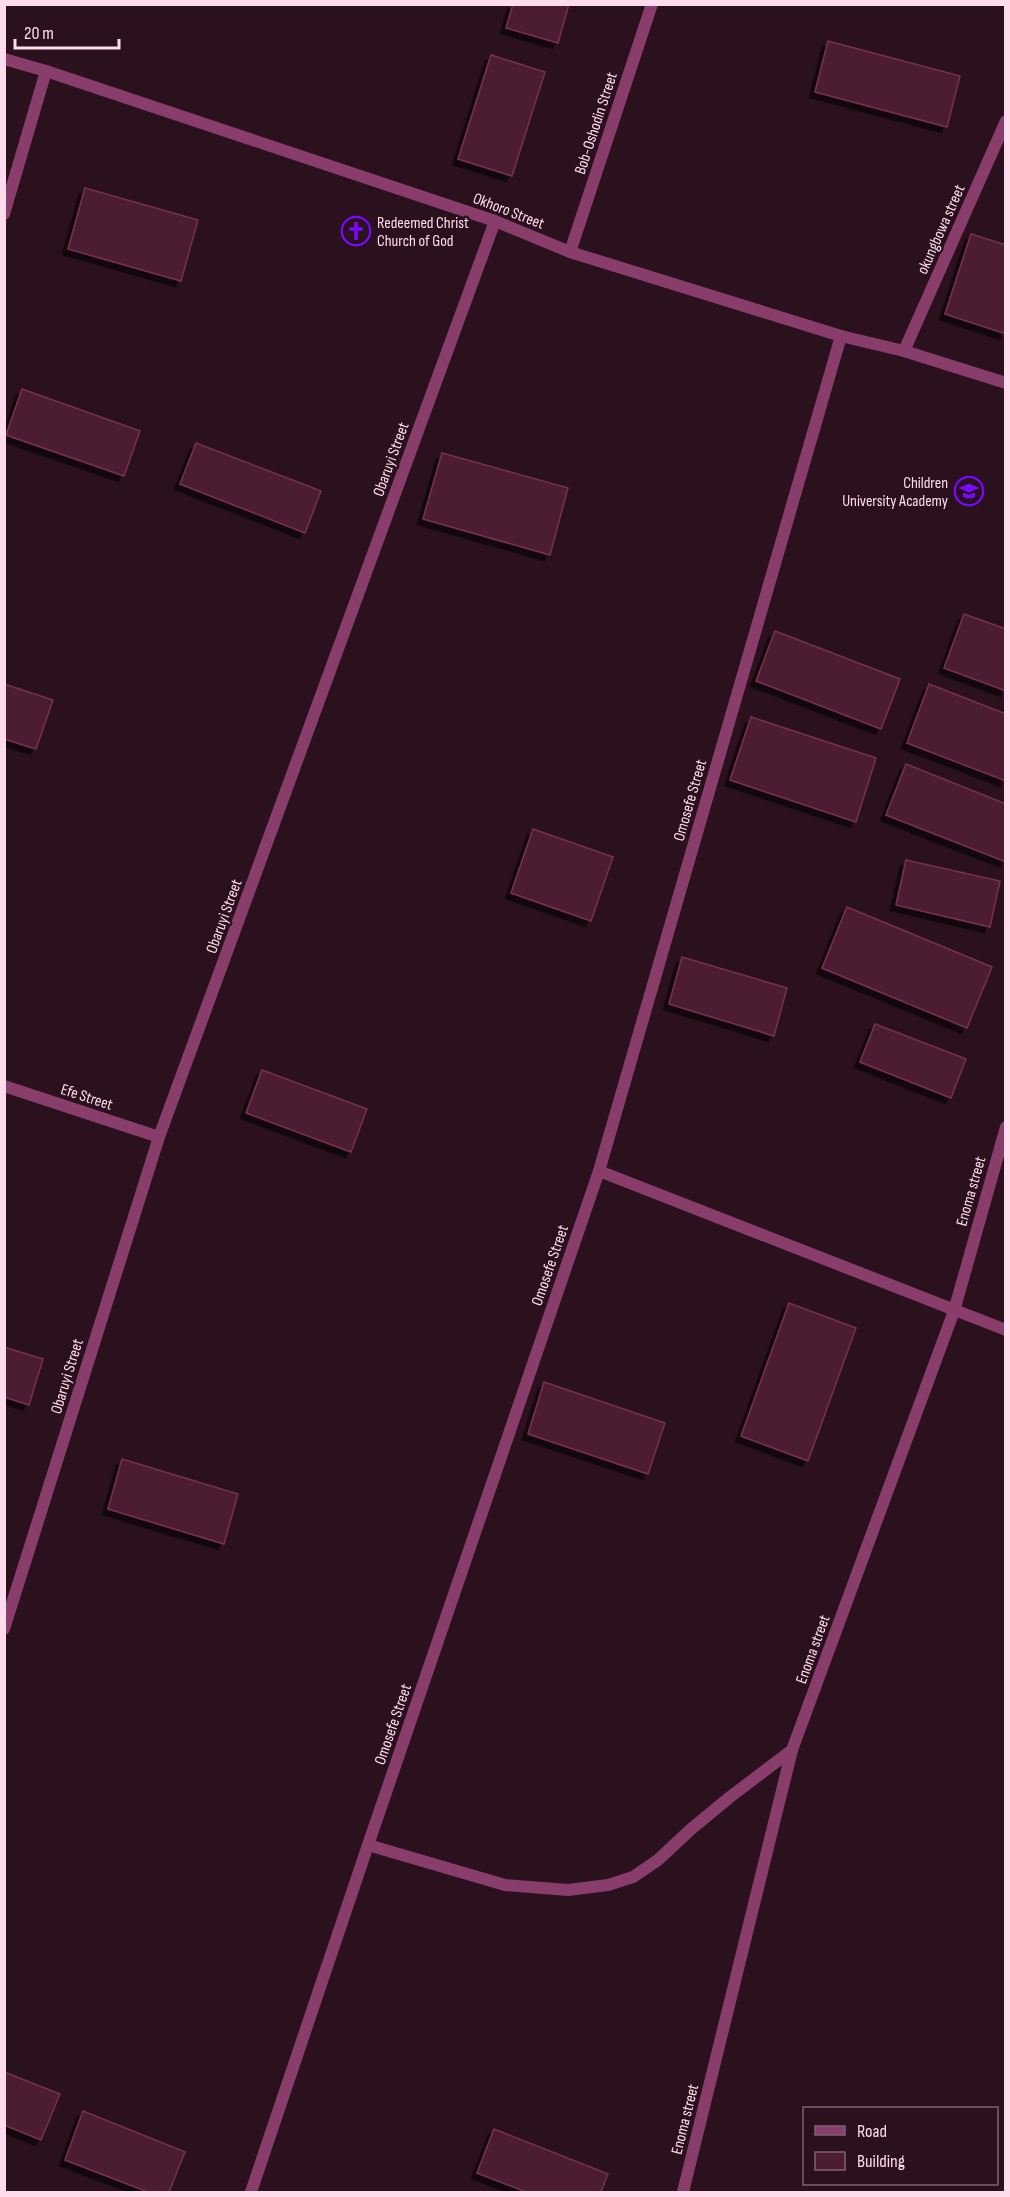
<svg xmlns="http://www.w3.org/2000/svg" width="1010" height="2197" viewBox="0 0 1010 2197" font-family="'Sofia Sans Condensed',sans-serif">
  <defs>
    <filter id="shadow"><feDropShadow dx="-5.5" dy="5.5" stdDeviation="0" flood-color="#0009"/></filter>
  </defs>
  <rect width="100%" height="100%" fill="#2b111d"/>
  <g fill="#4c1d32" stroke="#77304f" stroke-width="1.5" filter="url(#shadow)">
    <path d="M513,4H569L558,43L506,28Z"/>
    <path d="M828,41L960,76L947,127L815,92Z"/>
    <path d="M491,55L545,72L512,176L458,159Z"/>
    <path d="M85,188L198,220L181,281L68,249Z"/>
    <path d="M971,234L1006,245V334L945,314Z"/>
    <path d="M22,389L140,431L124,476L6,435Z"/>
    <path d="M196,443L321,491L305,533L180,484Z"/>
    <path d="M442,453L568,488L550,555L423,519Z"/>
    <path d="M964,614L1006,629V691L944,668Z"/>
    <path d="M775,631L900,679L881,729L756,681Z"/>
    <path d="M4,684L53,700L36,749L4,739Z"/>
    <path d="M929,684L1006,714V781L907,743Z"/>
    <path d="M751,717L876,758L856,822L730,780Z"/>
    <path d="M906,764L1006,804V862L886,815Z"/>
    <path d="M533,829L613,857L591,921L511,893Z"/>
    <path d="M906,860L1000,881L990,927L896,905Z"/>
    <path d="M847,907L992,967L967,1028L822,968Z"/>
    <path d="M682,957L787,988L774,1036L669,1004Z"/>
    <path d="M875,1024L966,1059L951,1098L860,1062Z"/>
    <path d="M262,1070L367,1109L351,1152L246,1113Z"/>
    <path d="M789,1303L856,1328L808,1461L741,1436Z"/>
    <path d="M4,1347L43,1359L29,1405L4,1397Z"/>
    <path d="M544,1382L665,1423L648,1474L528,1434Z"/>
    <path d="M122,1459L238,1494L224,1544L108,1509Z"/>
    <path d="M4,2072L60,2094L41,2140L4,2125Z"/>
    <path d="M83,2111L185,2152L169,2192H148L65,2160Z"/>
    <path d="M494,2129L608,2174L601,2192H526L477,2173Z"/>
  </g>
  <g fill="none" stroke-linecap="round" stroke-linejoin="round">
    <g stroke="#893d6b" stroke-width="12">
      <path d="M4,214L46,71"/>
      <path d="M570,252L652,4"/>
      <path d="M904,351L1006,121"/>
      <path d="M4,1086L159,1137"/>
      <path d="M599,1171L1006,1330"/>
      <path d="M4,1629L159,1137L495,221"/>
      <path d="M368,1845L505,1885L568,1890L608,1885L633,1877L658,1860L690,1830L730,1797L792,1750"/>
      <path d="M251,2192L368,1845L599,1171L841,336"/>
      <path d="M683,2192L792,1750L954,1311L1006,1127"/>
    </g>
    <path stroke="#893d6b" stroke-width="12" d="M4,59L46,71L495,221L570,252L841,336L904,351L1006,383"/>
  </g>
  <defs>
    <g id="church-ring" transform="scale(1.5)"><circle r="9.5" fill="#2b111d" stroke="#7909fd" stroke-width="1.5"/><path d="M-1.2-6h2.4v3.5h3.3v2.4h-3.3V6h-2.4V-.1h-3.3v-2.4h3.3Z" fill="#7909fd"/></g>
    <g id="school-ring" transform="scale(1.5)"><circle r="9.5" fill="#2b111d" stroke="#7909fd" stroke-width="1.5"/><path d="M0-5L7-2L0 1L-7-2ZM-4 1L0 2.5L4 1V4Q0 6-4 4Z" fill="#7909fd"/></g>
  </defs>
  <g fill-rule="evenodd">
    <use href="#church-ring" x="356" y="231"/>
    <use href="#school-ring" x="969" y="491"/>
  </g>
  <g text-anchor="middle" stroke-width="5" stroke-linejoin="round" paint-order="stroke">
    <g font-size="16" fill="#ffdbee" stroke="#2b111d">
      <text transform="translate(595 123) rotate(-72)" y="6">Bob-Oshodin Street</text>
      <text transform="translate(509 210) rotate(21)" y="6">Okhoro Street</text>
      <text transform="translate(940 229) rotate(-66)" y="6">okungbowa street</text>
      <text transform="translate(390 459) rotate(-70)" y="6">Obaruyi Street</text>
      <text transform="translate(689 800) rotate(-74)" y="6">Omosefe Street</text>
      <text transform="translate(223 916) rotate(-70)" y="6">Obaruyi Street</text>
      <text transform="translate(87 1096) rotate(18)" y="6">Efe Street</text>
      <text transform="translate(970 1191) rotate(-74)" y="6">Enoma street</text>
      <text transform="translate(549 1265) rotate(-71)" y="6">Omosefe Street</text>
      <text transform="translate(66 1376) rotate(-73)" y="6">Obaruyi Street</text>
      <text transform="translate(812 1649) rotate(-70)" y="6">Enoma street</text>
      <text transform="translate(392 1724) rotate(-71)" y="6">Omosefe Street</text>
      <text transform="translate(684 2119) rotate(-76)" y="6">Enoma street</text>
    </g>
    <g font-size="16" fill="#ffdbee" stroke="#2b111d" text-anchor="start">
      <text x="377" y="228">Redeemed Christ<tspan x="377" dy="18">Church of God</tspan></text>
      <text x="948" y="488" text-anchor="end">Children<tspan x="948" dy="18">University Academy</tspan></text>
    </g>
  </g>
  <rect width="1010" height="2197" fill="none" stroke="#ffdbee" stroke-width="12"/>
  <rect x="803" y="2107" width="195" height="78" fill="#2b111d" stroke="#806271" stroke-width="1.5"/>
  <rect x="815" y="2126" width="30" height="9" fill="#893d6b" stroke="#806271" stroke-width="1.5"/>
  <text x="857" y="2137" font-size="18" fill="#ffdbee">Road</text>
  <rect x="815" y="2152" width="30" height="18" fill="#4c1d32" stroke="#806271" stroke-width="1.5"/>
  <text x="857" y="2167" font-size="18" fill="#ffdbee">Building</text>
  <path d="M15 39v9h104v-9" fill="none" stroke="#ffdbee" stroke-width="3"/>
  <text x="24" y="39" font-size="18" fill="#ffdbee" stroke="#2b111d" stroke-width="4.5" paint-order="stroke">20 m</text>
</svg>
